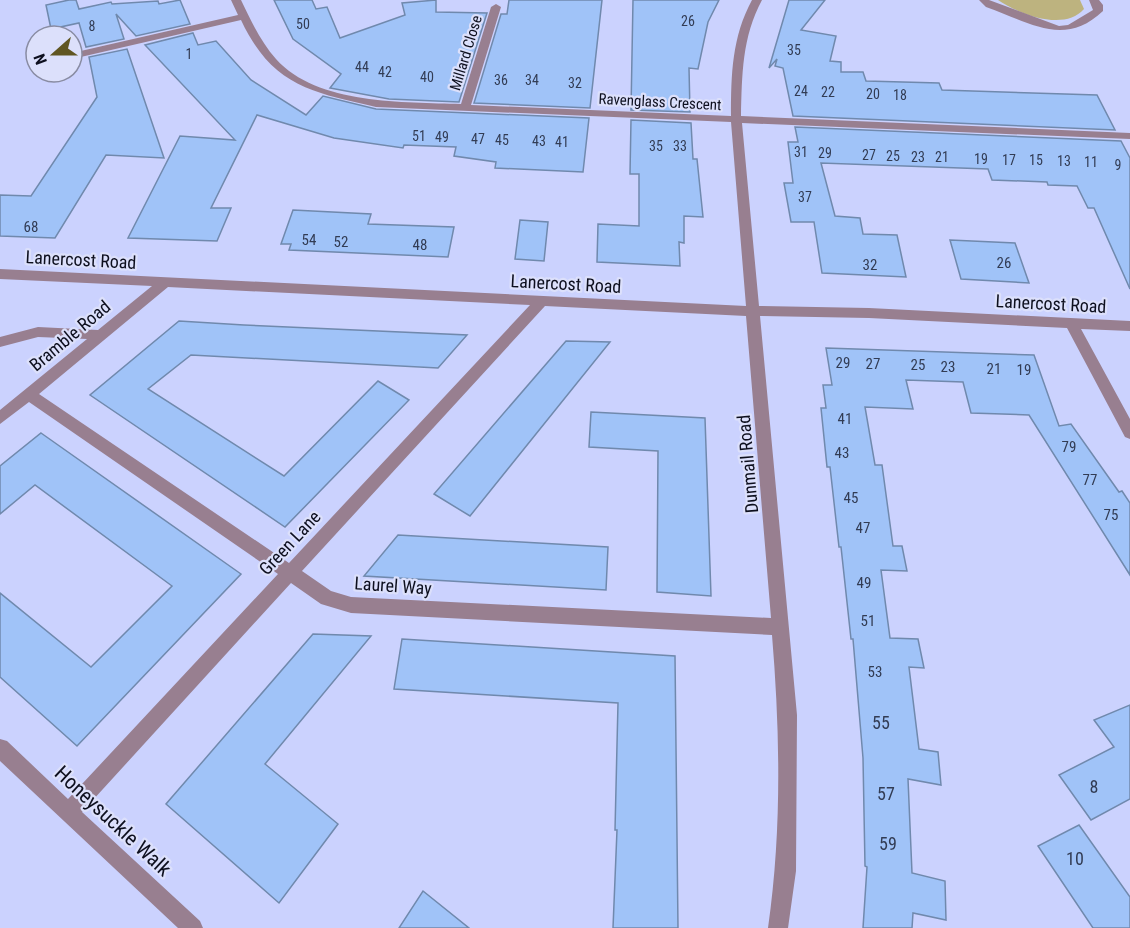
<svg xmlns="http://www.w3.org/2000/svg" width="1130" height="928" viewBox="0 0 1130 928" font-family="'Roboto Condensed',sans-serif">
  <rect width="100%" height="100%" fill="#cbd2fe"/>
  <path fill="#bdb37f" d="M998,0H1080L1084,9C1064,32 1019,14 998,0Z"/>
  <g fill="#a0c3f8" stroke="#7089ad" stroke-width="1.5">
    <path d="M69,0H76L79,9L111,2L112,4L158,1L159,4L180,0L190,24L136,36L116,14L124,39L86,47L79,23L51,29L46,5Z"/>
    <path d="M274,0H312L316,9L327,7L340,38L405,15L402,3L436,0V12L487,13L459,102L389,99L330,88L341,74L293,39Z"/>
    <path d="M509,0H602L590,108L474,103L501,14H507Z"/>
    <path d="M633,0H719L708,22L698,69L689,68L690,112L631,110Z"/>
    <path d="M789,0H825L801,30L836,36L830,61L841,62V72H863L866,81L939,83L942,90L1097,95L1115,130L793,116L783,68L775,66L777,59L769,68Z"/>
    <path d="M193,33L198,45L216,41L251,80L306,115L323,96L376,109L589,118L583,172L495,168L496,162L454,156L456,147L404,145L403,148L334,138L257,115L211,208H231L217,241L128,238L180,136L235,140L145,45Z"/>
    <path d="M127,49L164,158L106,155L55,238L0,236V195L31,196L97,97L89,57Z"/>
    <path d="M631,120L691,123L693,159H697L703,217L684,216V243L679,242L680,266L597,262L598,224L639,226V174H630Z"/>
    <path d="M795,127L1121,141L1130,158V289L1094,208H1088L1077,186L1048,185L1047,182L992,180L988,169L821,163L835,216L860,218L863,234L897,235L906,277L822,273L814,222H791L784,183H793L788,142H798Z"/>
    <path d="M293,210L371,214L368,224L454,227L448,257L289,250L291,244H281Z"/>
    <path d="M520,220L548,222L544,261L515,259Z"/>
    <path d="M950,240L1015,243L1029,283L961,279Z"/>
    <path d="M179,321L244,325L467,335L438,368L191,355L148,389L284,476L378,381L409,400L285,527L90,395Z"/>
    <path d="M566,341L610,342L470,516L434,494Z"/>
    <path d="M826,348L1034,355L1059,426L1071,424L1119,492L1122,491L1130,503V575L1029,415L971,413L963,382L906,380L913,409L865,407L875,465H882L893,546H902L907,571L881,570L890,638L918,639L924,668L909,667L919,749L938,752L941,785L908,779L912,873L945,881L946,920L913,913L912,928H863L867,867L865,866L863,758L853,639H851L841,547H839L830,467H827L821,408H826L823,385H832Z"/>
    <path d="M591,412L705,418L711,596L657,592L658,451L589,447Z"/>
    <path d="M41,433L241,574L77,746L0,677V593L91,667L172,586L35,485L0,514V466Z"/>
    <path d="M398,535L608,547L606,590L364,576Z"/>
    <path d="M313,634L371,636L265,764L338,824L279,903L166,804Z"/>
    <path d="M402,639L675,656L678,928H613L617,830H615L618,703L394,689Z"/>
    <path d="M1130,705V799L1091,820L1059,775L1114,747L1094,720Z"/>
    <path d="M1079,825L1130,897V928H1093L1038,846Z"/>
    <path d="M423,891L469,928H399Z"/>
  </g>
  <g fill="none" stroke-linecap="round" stroke-linejoin="round">
    <g fill="#987f90" fill-rule="evenodd">
      <path d="M231,0H241C251,21 261,42 276,59C317,105 405,102 461,104L491,7L496,4L501,7L471,105L731,116C731,74 732,37 752,0H762C742,37 742,75 741,116L1130,133V139L742,123L759,306L869,308L1130,321V331L1081,329L1130,419V439L1125,437L1067,328L869,318L760,316L797,715L796,871L788,928H768C782,831 780,732 772,635L351,613L321,604L291,583L82,812L200,921L203,928H178L0,761V739L7,741L68,799L278,574L29,402L0,424V410L87,339L38,337L0,347V337L38,327L98,330L152,286L0,279V269L746,306L731,122L376,107C311,92 272,86 241,20L72,59V53L238,15ZM168,287L530,305L289,563L39,394ZM545,306L746,316L771,618L351,597L331,591L302,571Z"/>
      <path d="M979,0H989L1059,26L1068,25L1093,10L1089,0H1099L1103,5V11C1064,48 1029,22 986,7Z"/>
      <path d="M52,72H62L63,75L54,77Z"/>
    </g>
  </g>
  <g text-anchor="middle" stroke-width="4.5" stroke-linejoin="round" paint-order="stroke">
    <g font-size="14" fill="#323c54">
      <text x="688" y="26">26</text>
      <text x="303" y="29">50</text>
      <text x="92" y="31">8</text>
      <text x="794" y="55">35</text>
      <text x="189" y="59">1</text>
      <text x="362" y="72">44</text>
      <text x="385" y="77">42</text>
      <text x="427" y="82">40</text>
      <text x="501" y="85">36</text>
      <text x="532" y="85">34</text>
      <text x="575" y="88">32</text>
      <text x="801" y="96">24</text>
      <text x="828" y="97">22</text>
      <text x="873" y="99">20</text>
      <text x="900" y="100">18</text>
      <text x="419" y="141">51</text>
      <text x="442" y="142">49</text>
      <text x="478" y="144">47</text>
      <text x="502" y="145">45</text>
      <text x="539" y="146">43</text>
      <text x="562" y="147">41</text>
      <text x="656" y="151">35</text>
      <text x="680" y="151">33</text>
      <text x="801" y="157">31</text>
      <text x="825" y="158">29</text>
      <text x="869" y="160">27</text>
      <text x="893" y="161">25</text>
      <text x="918" y="162">23</text>
      <text x="942" y="162">21</text>
      <text x="981" y="164">19</text>
      <text x="1009" y="165">17</text>
      <text x="1036" y="165">15</text>
      <text x="1064" y="166">13</text>
      <text x="1091" y="167">11</text>
      <text x="1118" y="170">9</text>
      <text x="805" y="202">37</text>
    </g>
    <g font-size="15" fill="#0d0f1e" stroke="#dce0fb">
      <text transform="translate(466 53) rotate(-73)" y="5">Millard Close</text>
      <text transform="translate(660 102) rotate(3)" y="5">Ravenglass Crescent</text>
    </g>
    <g font-size="15" fill="#323c54">
      <text x="31" y="232">68</text>
      <text x="309" y="245">54</text>
      <text x="341" y="247">52</text>
      <text x="420" y="250">48</text>
      <text x="1004" y="268">26</text>
      <text x="870" y="270">32</text>
      <text x="843" y="368">29</text>
      <text x="873" y="369">27</text>
      <text x="918" y="370">25</text>
      <text x="948" y="372">23</text>
      <text x="994" y="374">21</text>
      <text x="1024" y="375">19</text>
      <text x="845" y="424">41</text>
      <text x="1069" y="452">79</text>
      <text x="842" y="458">43</text>
      <text x="1090" y="485">77</text>
      <text x="851" y="503">45</text>
      <text x="1111" y="520">75</text>
      <text x="863" y="533">47</text>
      <text x="864" y="588">49</text>
      <text x="868" y="626">51</text>
      <text x="875" y="677">53</text>
    </g>
    <g font-size="18" fill="#0d0f1e" stroke="#dce0fb">
      <text transform="translate(81 260) rotate(3)" y="6">Lanercost Road</text>
      <text transform="translate(566 284) rotate(3)" y="6">Lanercost Road</text>
      <text transform="translate(1051 304) rotate(3)" y="6">Lanercost Road</text>
      <text transform="translate(70 336) rotate(-40)" y="6">Bramble Road</text>
      <text transform="translate(748 464) rotate(-95)" y="6">Dunmail Road</text>
      <text transform="translate(290 543) rotate(-47)" y="6">Green Lane</text>
      <text transform="translate(393 586) rotate(4)" y="6">Laurel Way</text>
    </g>
    <g font-size="18" fill="#323c54">
      <text x="881" y="729">55</text>
      <text x="1094" y="793">8</text>
      <text x="886" y="800">57</text>
      <text x="888" y="850">59</text>
      <text x="1075" y="865">10</text>
    </g>
    <g font-size="21" fill="#0d0f1e" stroke="#dce0fb">
      <text transform="translate(113 821) rotate(43)" y="7">Honeysuckle Walk</text>
    </g>
  </g>
  <g transform="translate(54 54) rotate(249)"><circle r="28" fill="#dce0fb" stroke="#898ca3" stroke-width="1.5"/>
  <path d="M0-4.5L10 22L0 15L-10 22Z" fill="#605622"/>
  <text y="-9" font-size="16" font-weight="bold" text-anchor="middle" fill="#0d0f1e">N</text>
  </g>
</svg>
